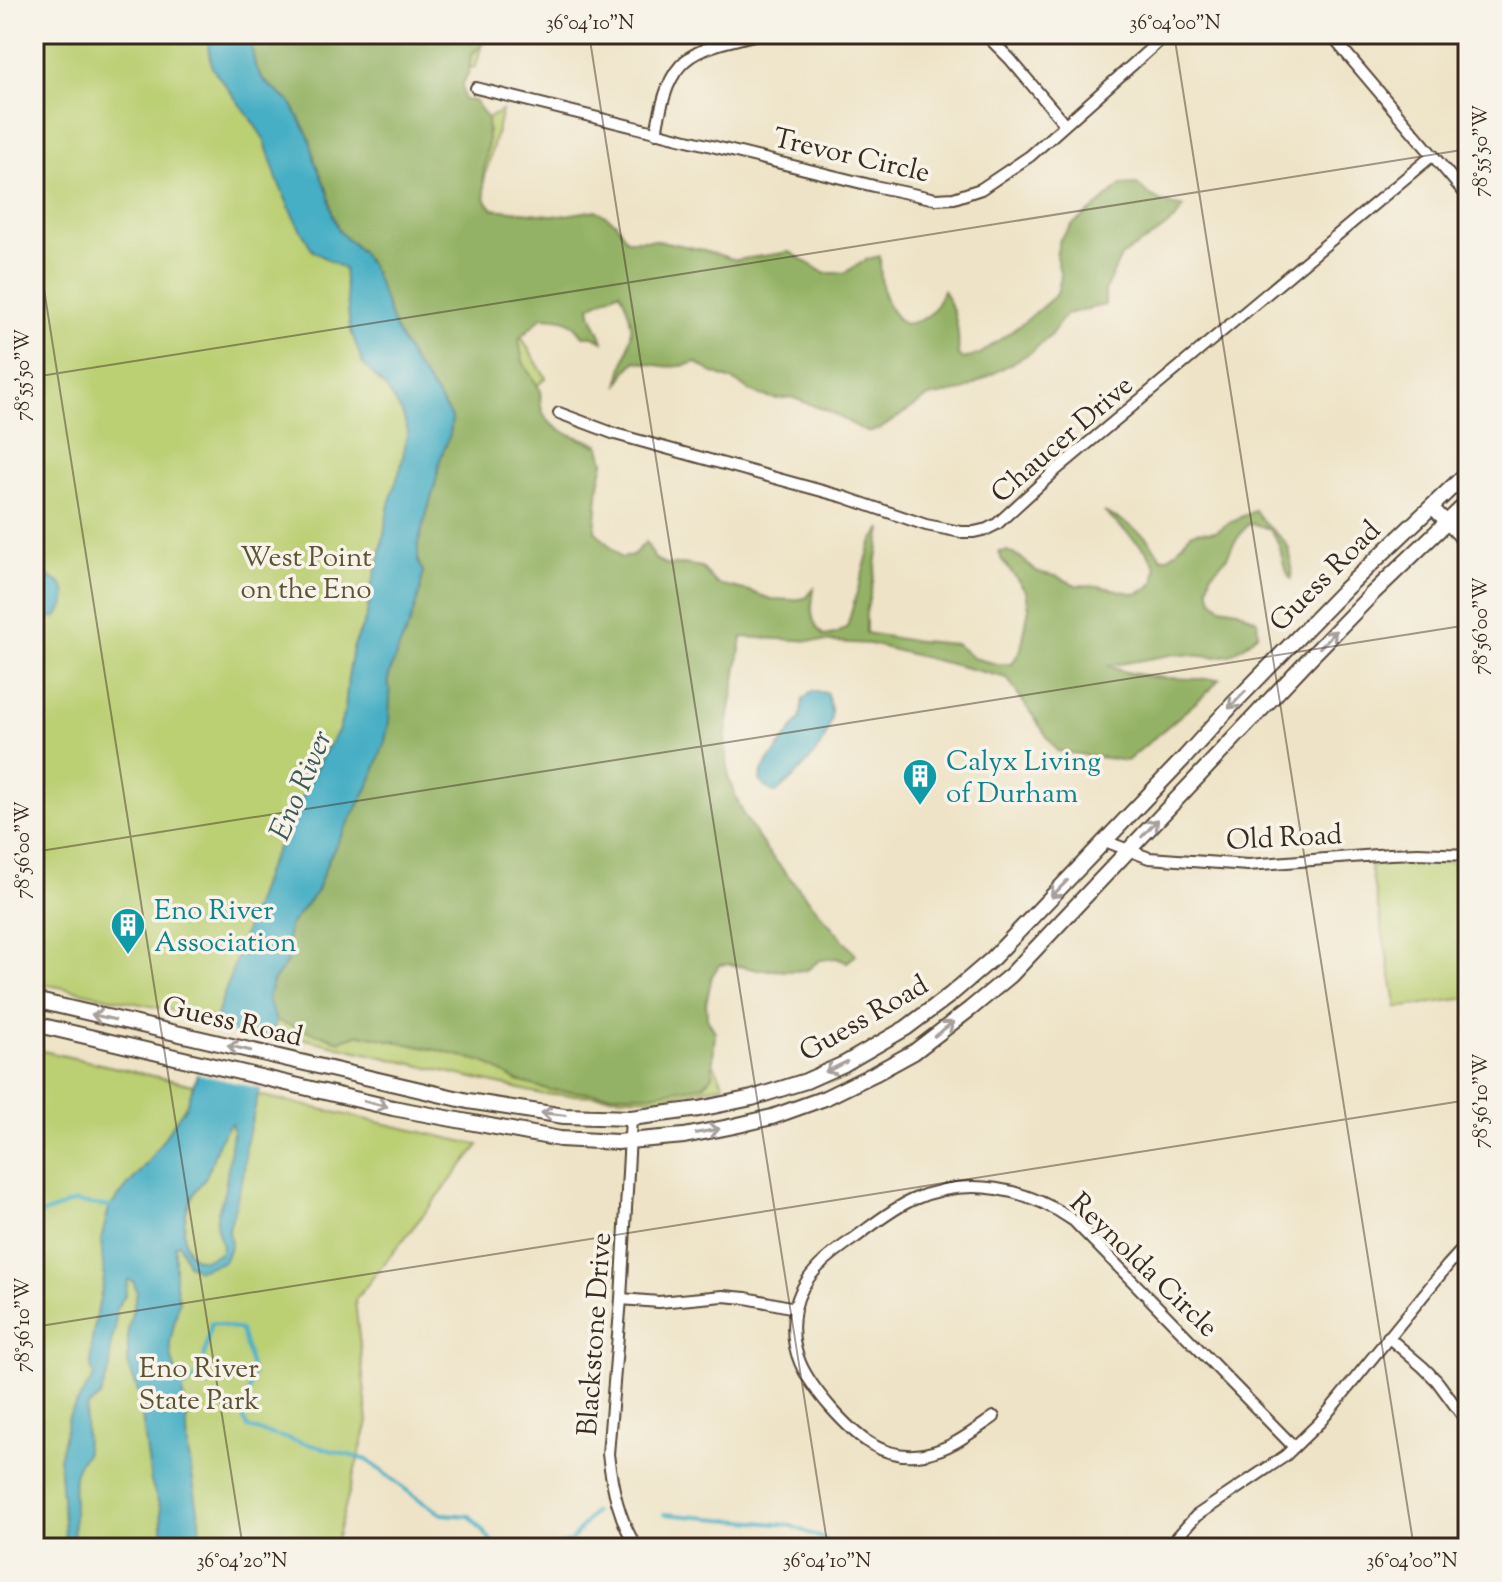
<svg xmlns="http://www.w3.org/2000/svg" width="1502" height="1582" viewBox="0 0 1502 1582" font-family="'Sorts Mill Goudy',serif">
  <rect width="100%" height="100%" fill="#f7f3e8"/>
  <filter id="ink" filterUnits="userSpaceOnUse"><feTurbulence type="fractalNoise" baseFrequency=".0125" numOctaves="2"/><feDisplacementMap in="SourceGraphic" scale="16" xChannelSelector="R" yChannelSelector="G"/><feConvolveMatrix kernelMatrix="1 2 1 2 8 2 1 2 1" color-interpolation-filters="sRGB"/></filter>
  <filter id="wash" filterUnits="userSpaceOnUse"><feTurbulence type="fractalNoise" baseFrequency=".006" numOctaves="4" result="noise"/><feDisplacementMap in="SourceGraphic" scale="32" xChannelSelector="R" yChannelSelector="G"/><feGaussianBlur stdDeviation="1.8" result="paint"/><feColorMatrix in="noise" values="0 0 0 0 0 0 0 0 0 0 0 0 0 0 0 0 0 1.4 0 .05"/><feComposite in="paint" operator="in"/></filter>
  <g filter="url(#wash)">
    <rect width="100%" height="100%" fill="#eee3c6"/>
    <g fill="#bbcf73" stroke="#7b7c48" stroke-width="2">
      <path d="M34,34H484L476,67L450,71L438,100L487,119L502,111L465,255L473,256L546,378L534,388L532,422L599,444L519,1003L672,978L724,1085L658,1098L541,1094L271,1031L34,982Z"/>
      <path d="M1421,860L1468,864V998L1397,1008L1370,865Z"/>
      <path d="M34,1049L193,1085L232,1089L479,1145L355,1300L368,1422L334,1548H34Z"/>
    </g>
    <path fill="#94b265" stroke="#686e42" stroke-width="2" d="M249,34H493L471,55L469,72L462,85L464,100L475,101L487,118L488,141L483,177L486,201L493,209L560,216L596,210L615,222L627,240H656L703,250L736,260L790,252L824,273H844L868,259L880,256C880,280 882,309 904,324C928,321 935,312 943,290C956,313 960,329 958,355L964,359L980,354L1027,320L1057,294L1061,277L1056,256L1060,239L1073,224L1095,208L1121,185L1137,184C1153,199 1162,205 1184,207L1174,220L1155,235L1121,256L1105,290V305L1066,314L1049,337L1030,353L962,391L928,397L880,429L867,432L828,411L791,397L776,399L756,394L734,381L711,372L696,362C674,370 659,366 636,361L627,370L618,386C627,343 642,335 620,291L590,306C591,321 599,327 603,342L594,336H583C570,317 563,318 542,317L519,339C522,368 527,368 541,391C534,428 572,434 600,447L604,462L599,484L595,531L621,558L632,556L646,542L655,559L667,565L683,564L701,567L717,584L749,591L771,599L791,600L806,598L814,589C811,609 809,621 824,636L835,634L847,627L871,544L882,528L874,577L866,613V633L907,640L956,644L973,658L997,664H1012L1021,649L1029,608L1026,591L1002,560L999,552L1007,551L1020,557L1037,572L1056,576L1076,585L1098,586L1136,594L1148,589L1155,580L1156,567L1147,551L1104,512L1121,520L1145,536L1162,558C1178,557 1179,543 1191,534C1199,528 1207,534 1216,531C1219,531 1224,526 1227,524C1236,518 1246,516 1255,510C1274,541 1295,531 1291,579C1275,560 1289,525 1248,524L1234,543L1227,557L1211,574L1208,587L1212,599L1221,607L1238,610L1257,620L1258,633L1247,644L1230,655L1214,657L1175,654L1109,666C1135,679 1188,679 1219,679L1209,691L1127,761L1057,751L1007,678L870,644L742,637L725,740L729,780L744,816L767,851L856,955L847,962L836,958L820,960L807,970L793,971L754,969L729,964L719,965L712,976L706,1003L707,1018L715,1032L712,1075L704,1085L652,1094H608L550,1090L517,1081L484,1062L441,1051L360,1034L340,1041L276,1021L268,999L272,983L287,962L286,947L289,926L316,892L329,858L368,788L390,697L388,678L397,652L409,626L420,591L423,572L418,562V544L436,481L440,460L450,434L452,419L437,395L413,362L395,329L374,272L362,253L339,232L332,213L328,192L315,162L310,139L291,103L264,81L255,66Z"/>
    <g fill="#46afc5" stroke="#406c72" stroke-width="2" fill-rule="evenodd">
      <path d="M206,34H249L255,66L264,81L291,103L310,139L315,162L328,192L332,213L339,231L362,253L374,272L395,329L413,362L437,395L452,419L450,434L440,460L436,481L418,544V562L423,572L420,591L409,626L397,652L388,678L390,697L389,722L385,741L368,788L329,858L316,892L289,926L286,947L287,962L272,983L268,999L276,1021L246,1144L244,1172L229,1229L231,1245L224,1262L198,1270L188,1264L179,1244L175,1245V1280L179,1301L170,1343L172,1359L186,1406L188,1451L199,1516L200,1548H159L163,1543L161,1510L151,1482L139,1394L128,1364V1330L137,1292L133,1281L128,1280L125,1295L116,1309L115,1330L111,1343L110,1368L100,1397L87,1407L85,1419L86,1454C69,1472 74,1486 74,1509C74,1522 73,1535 74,1548H66L59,1459L69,1416L94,1376L91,1366L92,1339L104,1278L101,1240L109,1208L147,1163L187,1104L266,871L321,758L338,731L345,710L348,677L353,648L367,615L371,587L380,556L389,504L401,467L408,431L402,413L386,388L363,364L350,328L344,269L313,251L294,218L277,179L264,139L248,115L212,68ZM232,1123L233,1132L225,1190L217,1215L216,1225L222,1246L221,1252C187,1274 180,1241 186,1213C188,1206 192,1196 196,1190C198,1186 202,1183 204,1180C215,1161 215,1138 232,1123Z"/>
      <path d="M34,569C61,583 78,588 56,618L34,613Z"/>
      <path d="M813,691L827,693C830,704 833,714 830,724C824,750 795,777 776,793L765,787L760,780L763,769L800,719L803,699Z"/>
    </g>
    <path fill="#eee3c6" d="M208,1028L275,1043L263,1089L193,1073Z"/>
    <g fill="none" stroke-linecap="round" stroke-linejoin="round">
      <g stroke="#46afc5" stroke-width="4">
        <path d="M34,1217L74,1202L112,1207"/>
        <path d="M177,1394L201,1373L211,1323L241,1330L253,1373L243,1418L248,1428L367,1460L418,1499L442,1514L470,1516L493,1543L507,1548"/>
        <path d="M664,1514L789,1525L826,1540L837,1548"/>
        <path d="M547,1548L570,1542L594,1512"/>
      </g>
    </g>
  </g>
  <g filter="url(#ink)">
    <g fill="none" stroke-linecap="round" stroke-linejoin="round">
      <g stroke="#564637" stroke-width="14">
        <g id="minor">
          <path d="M985,34L1010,59L1065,124"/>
          <path d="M1330,34L1468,197"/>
          <path d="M476,88L874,186L936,199L954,198L981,189L1030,156L1167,34"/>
          <path d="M656,133C670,55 686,51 759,34"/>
          <path d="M559,413L615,434L844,497L926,525L961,532H974L987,529L997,524L1056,470L1433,155"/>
          <path d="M1105,841L1149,858L1248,865L1390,854L1418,853L1468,855"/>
          <path d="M631,1118L621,1299L608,1454C612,1487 619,1520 637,1548"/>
          <path d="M621,1299L659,1302L723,1296L746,1298L795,1308"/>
          <path d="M1388,1337L1423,1367L1437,1381L1468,1423"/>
          <path d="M994,1417C972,1432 951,1449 924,1454C882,1461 856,1436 831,1408C805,1378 787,1351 795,1309C802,1275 829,1255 856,1237C874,1224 892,1209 912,1200C967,1176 1026,1187 1074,1221L1294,1447"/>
          <path d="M1173,1542L1196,1516L1285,1456L1320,1422L1448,1265L1468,1243"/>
        </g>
      </g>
      <g stroke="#564637" stroke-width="16">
        <path id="tertiary" d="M1432,507L1460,536L1468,554"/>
      </g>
      <g stroke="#564637" stroke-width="18">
        <g id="secondary">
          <path d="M34,1000L468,1101L564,1116L631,1118L699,1109L752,1098L806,1081L844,1064L906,1028L950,995L992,959L1185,757L1233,704L1345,589L1468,472"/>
          <path d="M34,1024L393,1108L560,1139L617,1142L684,1136L734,1126L772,1117L825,1098L874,1074L914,1052L970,1009L1011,975L1305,663L1373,593L1468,502"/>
        </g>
      </g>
      <use href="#minor" stroke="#fff" stroke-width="10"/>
      <use href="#tertiary" stroke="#fff" stroke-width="12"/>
      <use href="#secondary" stroke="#fff" stroke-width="14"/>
    </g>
    <defs><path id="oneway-shaft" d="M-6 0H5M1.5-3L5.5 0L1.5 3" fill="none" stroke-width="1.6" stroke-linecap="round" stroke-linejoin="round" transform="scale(2)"/></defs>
    <g stroke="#a79f9a">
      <use href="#oneway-shaft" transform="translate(1328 639) rotate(-46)"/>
      <use href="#oneway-shaft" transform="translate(1237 700) rotate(134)"/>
      <use href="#oneway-shaft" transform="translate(1150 828) rotate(-47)"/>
      <use href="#oneway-shaft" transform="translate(1059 889) rotate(134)"/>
      <use href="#oneway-shaft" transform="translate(103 1017) rotate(-167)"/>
      <use href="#oneway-shaft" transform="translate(944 1029) rotate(-37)"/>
      <use href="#oneway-shaft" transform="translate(239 1048) rotate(-167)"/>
      <use href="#oneway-shaft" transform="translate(836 1067) rotate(154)"/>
      <use href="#oneway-shaft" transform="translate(376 1104) rotate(14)"/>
      <use href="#oneway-shaft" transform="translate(553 1114) rotate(-174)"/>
      <use href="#oneway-shaft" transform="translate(708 1131) rotate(-11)"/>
    </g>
  </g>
  <path fill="none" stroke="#3b2a1e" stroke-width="2" stroke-opacity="0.45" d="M589,34L828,1548M1174,34L1414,1548M34,226L243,1548M34,377L1468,149M34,852L1468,625M34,1327L1468,1100"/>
  <defs>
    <g id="building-pin" transform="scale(1.8)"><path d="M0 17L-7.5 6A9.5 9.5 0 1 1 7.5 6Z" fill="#0f9aa8" stroke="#f7f3e8"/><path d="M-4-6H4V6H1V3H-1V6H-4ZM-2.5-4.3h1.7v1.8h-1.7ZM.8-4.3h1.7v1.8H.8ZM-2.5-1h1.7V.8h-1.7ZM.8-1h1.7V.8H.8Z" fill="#fff"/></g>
  </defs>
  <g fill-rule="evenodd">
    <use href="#building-pin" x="920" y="776"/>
    <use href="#building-pin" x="128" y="925"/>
  </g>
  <g text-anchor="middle" stroke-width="7" stroke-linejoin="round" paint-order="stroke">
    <g font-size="28" fill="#3b2a1e" stroke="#f7f3e8">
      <text transform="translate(852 154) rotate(13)" y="10">Trevor Circle</text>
      <text transform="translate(1061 438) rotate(-41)" y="10">Chaucer Drive</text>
      <text transform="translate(1324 575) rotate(-45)" y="10">Guess Road</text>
      <text transform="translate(1284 836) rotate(-3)" y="10">Old Road</text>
      <text transform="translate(863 1017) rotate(-30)" y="10">Guess Road</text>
      <text transform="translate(233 1020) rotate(13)" y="10">Guess Road</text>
      <text transform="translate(1145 1264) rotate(44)" y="10">Reynolda Circle</text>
      <text transform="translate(593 1334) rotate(-86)" y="10">Blackstone Drive</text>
    </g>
    <g font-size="28" fill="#5b5333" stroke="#f7f3e8">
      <text x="306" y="566">West Point<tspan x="306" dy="32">on the Eno</tspan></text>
      <text x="199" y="1377">Eno River<tspan x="199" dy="32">State Park</tspan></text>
    </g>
    <g font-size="28" fill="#0d838f" stroke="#f7f3e8" text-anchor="start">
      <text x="946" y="770">Calyx Living<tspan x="946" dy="32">of Durham</tspan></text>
      <text x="154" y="919">Eno River<tspan x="154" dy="32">Association</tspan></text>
    </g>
    <g font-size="30" font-style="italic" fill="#3f5958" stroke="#f7f3e8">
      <text transform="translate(300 785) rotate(-67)" y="10">Eno River</text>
    </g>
  </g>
  <rect width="1502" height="1582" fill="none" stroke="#f7f3e8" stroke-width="88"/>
  <rect x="44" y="44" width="1414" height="1494" fill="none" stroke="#3b2a1e" stroke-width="3"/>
  <g font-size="20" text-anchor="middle" fill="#3b2a1e">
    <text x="590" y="29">36°04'10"N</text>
    <text x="1175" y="29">36°04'00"N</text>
    <text transform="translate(1480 151) rotate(-90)" y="7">78°55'50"W</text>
    <text transform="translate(22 375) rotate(-90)" y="7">78°55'50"W</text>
    <text transform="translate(1480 626) rotate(-90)" y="7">78°56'00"W</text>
    <text transform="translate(22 850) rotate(-90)" y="7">78°56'00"W</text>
    <text transform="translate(1480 1101) rotate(-90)" y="7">78°56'10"W</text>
    <text transform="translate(22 1325) rotate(-90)" y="7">78°56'10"W</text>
    <text x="242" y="1567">36°04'20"N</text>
    <text x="827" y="1567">36°04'10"N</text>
    <text x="1412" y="1567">36°04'00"N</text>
  </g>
</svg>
